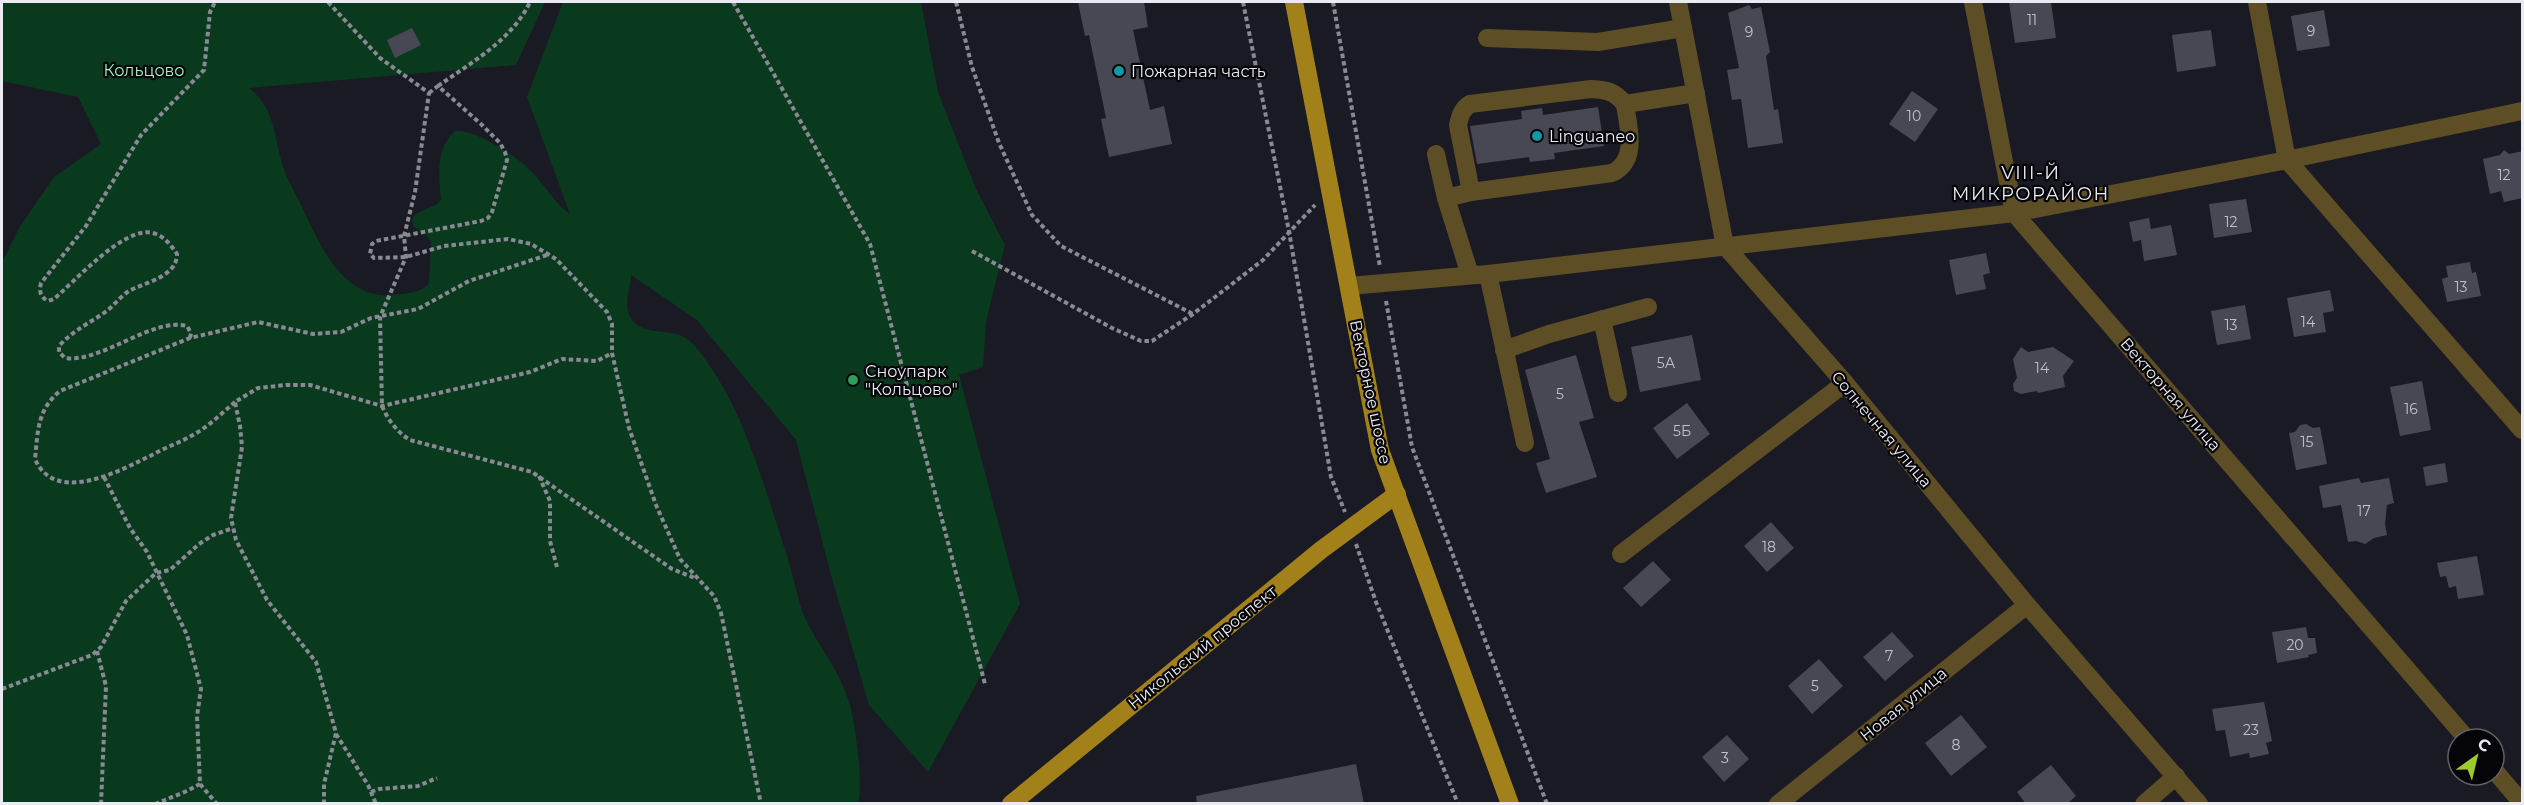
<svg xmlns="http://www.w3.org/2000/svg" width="2524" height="805" viewBox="0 0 2524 805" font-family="Montserrat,sans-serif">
  <rect width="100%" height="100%" fill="#191a24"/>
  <path fill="#0a3a1d" d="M2,2H545L516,65L249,88C276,109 274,139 284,170C289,182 296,195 302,207C319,243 342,299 391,295C402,294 423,293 429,283L431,242L427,236L413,226L412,219C419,208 433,210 441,200C439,175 435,149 455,131C474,128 519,158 532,172C545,185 554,203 570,214L527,97L563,2H921L938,92L976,189L1005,245L986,322L983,367L959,375L1020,604L928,772L869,705L831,575L796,440L697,320L631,275C631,286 625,299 628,311C635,338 667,327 686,338C698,346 709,365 717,377C748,425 770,504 788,559C794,578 797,598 804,616C818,646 841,672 850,705C855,724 864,786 858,803H2V263L19,228L54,177L101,144L78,97L2,81Z"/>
  <g fill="#474854">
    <path d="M1078,2H1144L1148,27L1133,30L1150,110L1164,106L1172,144L1109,157L1101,119L1106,118L1089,35L1085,36Z"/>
    <path d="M2009,2H2051L2056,38L2015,43Z"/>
    <path d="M1749,5L1752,9L1761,7L1770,52L1766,56L1774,110L1778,109L1783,143L1748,148L1741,99L1732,100L1727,70L1739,68L1728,13Z"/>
    <path d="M2324,10L2330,46L2297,51L2291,16Z"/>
    <path d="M412,28L421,45L395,58L387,40Z"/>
    <path d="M2211,30L2216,66L2177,72L2172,35Z"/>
    <path d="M1912,91L1938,109L1915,142L1889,124Z"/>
    <path d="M1598,107L1604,146L1554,153L1555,159L1530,162L1529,157L1477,164L1470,126L1522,119L1521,111L1542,108L1543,115Z"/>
    <path d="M2504,150L2509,154L2523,151V198L2504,202L2501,191L2490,194L2483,159L2500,155Z"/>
    <path d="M2246,199L2252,232L2214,238L2209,204Z"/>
    <path d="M2149,218L2151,229L2171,225L2177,255L2144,261L2141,240L2133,242L2129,222Z"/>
    <path d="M1986,253L1990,273L1983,275L1986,289L1956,295L1949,260Z"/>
    <path d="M2470,262L2472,273L2476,272L2481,296L2447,302L2442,279L2448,277L2446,266Z"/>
    <path d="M2330,290L2334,311L2323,313L2326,332L2294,337L2287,298Z"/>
    <path d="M2245,305L2251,339L2217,345L2211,311Z"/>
    <path d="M1692,335L1701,380L1640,392L1631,347Z"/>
    <path d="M2021,347L2028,352L2053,347L2074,361L2063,376L2065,387L2038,393L2037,391L2021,394L2014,391L2013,384L2017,378L2013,359Z"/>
    <path d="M1576,355L1594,418L1579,422L1597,477L1546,493L1536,463L1550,459L1525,370Z"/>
    <path d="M2422,381L2431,430L2400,436L2390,387Z"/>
    <path d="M1687,403L1710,434L1677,459L1653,428Z"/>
    <path d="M2306,424L2313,428L2320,427L2327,464L2296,470L2289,433L2295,432L2300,425Z"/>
    <path d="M2445,463L2448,482L2426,486L2423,467Z"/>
    <path d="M2359,478L2361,483L2389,478L2394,503L2387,505L2385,524L2387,535L2374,538L2365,544L2356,541L2348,542L2341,505L2323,508L2319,486Z"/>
    <path d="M1771,522L1794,548L1767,572L1744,546Z"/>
    <path d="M2477,556L2484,595L2458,599L2456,586L2449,588L2446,576L2440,577L2437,563Z"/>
    <path d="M1653,561L1671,580L1641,607L1623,588Z"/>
    <path d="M2306,627L2308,638H2315L2317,653L2308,655L2309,657L2277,663L2272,632Z"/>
    <path d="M1892,632L1914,656L1885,681L1863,657Z"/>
    <path d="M1819,659L1843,686L1812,714L1788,686Z"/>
    <path d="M2264,702L2272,741L2266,743L2269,754L2250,758L2249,753L2230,757L2225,730L2216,731L2212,709Z"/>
    <path d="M1961,715L1987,747L1951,776L1925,743Z"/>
    <path d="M1727,735L1749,759L1724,782L1702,757Z"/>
    <path d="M1356,764L1364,804H1197L1196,796Z"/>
    <path d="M2051,765L2076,796L2067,804H2026L2017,792Z"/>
  </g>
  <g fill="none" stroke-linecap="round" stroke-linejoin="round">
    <g stroke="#888992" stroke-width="4" stroke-dasharray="4.5 3" stroke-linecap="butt">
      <path d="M328,2L380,58L429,93L415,192L404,236L406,257L380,317L382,406C388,420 397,432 410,440L532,472L672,569L695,578"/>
      <path d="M733,2L870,244L985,684"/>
      <path d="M956,2L972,67L999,143L1032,215L1061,246L1193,314"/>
      <path d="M1243,2L1289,231L1331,477L1345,512"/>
      <path d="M1333,2L1380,267"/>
      <path d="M438,86C472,62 512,40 530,2"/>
      <path d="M429,93L438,86L481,124L500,143L505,152L507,160L492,212L488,218L481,221L376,241L372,244L370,254L374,258L406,257L444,246L508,239L531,244L556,259L607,312L612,324V353L629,428L656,505L680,559L714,596L721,613L761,804"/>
      <path d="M972,251L1112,328L1141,341H1152L1193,314L1263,260L1315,205"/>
      <path d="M1386,301L1412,447L1547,804"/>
      <path d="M190,338L191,333L187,326C151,317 103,363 65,358L59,352V346C73,330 92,322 108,310C115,304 121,296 129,291C145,282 177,277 177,254C171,245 164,236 153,233C125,225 74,282 54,299L48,301C40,297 39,291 41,283L86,226L141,135L204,70L210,12L215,2"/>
      <path d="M235,402C221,414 207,428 191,436C179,443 166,447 154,454C123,469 56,507 35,459C38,431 37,410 60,391L190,338L258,322L313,334L341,332L371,318L418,309L469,281L550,254"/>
      <path d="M539,476L550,501V541L557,567"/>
      <path d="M104,477L130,528L147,552L187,635L201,689L197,716L200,784L217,804"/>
      <path d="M1356,544L1376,602L1458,804"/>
      <path d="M97,651L106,686L101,804"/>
      <path d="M2,689L92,655L101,647L126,601L156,573L170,570L199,544L213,535L233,528"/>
      <path d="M336,734L368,785L376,804"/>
      <path d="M371,792L379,789L418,786L437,778"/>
      <path d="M155,804L187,791L200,784"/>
      <path d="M324,804V784L336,733L316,662L267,600L236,540L231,518L242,447L240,426L235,402L258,388L286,385H310L382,406L530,372L562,359L597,361L612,353"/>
    </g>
    <g stroke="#5e4e25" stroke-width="18">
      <path d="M1678,2L1725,246L1845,383L2027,605L2199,804"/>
      <path d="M1973,2L2014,213L2467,739"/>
      <path d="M2257,2L2287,160L2522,430"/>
      <path d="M1487,38L1598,42L1683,28"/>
      <path d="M1625,104C1628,127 1639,160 1612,173L1471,192L1458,125C1460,116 1462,109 1470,104L1591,89C1607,90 1614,91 1625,104L1696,93"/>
      <path d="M1436,154L1446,198"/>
      <path d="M1488,274L1525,443"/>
      <path d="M1470,275L1446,198L1471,192"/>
      <path d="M1349,286L1488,274L2014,213L2287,160L2522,111"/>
      <path d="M1602,319L1618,393"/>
      <path d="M1504,350L1549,334L1648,307"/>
      <path d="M1621,554L1845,383"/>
      <path d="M2494,770L2522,803"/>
      <path d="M1778,804L2027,605"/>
      <path d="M2144,804L2176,776"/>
    </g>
    <g stroke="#a2811b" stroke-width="18">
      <path d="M1294,2L1380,450L1510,804"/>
      <path d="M1011,804L1321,550L1397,494"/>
    </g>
  </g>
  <g fill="#0f9aa8" stroke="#050509" stroke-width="2">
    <circle cx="1119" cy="71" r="6"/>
    <circle cx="1537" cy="136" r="6"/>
  </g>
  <circle fill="#2e9e5b" stroke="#050509" stroke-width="2" cx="853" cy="380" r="6"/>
  <g text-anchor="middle" stroke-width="4.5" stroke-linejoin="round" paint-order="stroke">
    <g font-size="14" fill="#c1c2ca">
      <text x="2032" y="25">11</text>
      <text x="2311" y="36">9</text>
      <text x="1749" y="37">9</text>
      <text x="1914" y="121">10</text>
      <text x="2504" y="180">12</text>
      <text x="2231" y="227">12</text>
      <text x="2461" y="292">13</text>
      <text x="2308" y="327">14</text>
      <text x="2231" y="330">13</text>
      <text x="1666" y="368">5А</text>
      <text x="2042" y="373">14</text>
      <text x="1560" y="399">5</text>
      <text x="2411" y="414">16</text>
      <text x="1682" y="436">5Б</text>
      <text x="2307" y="447">15</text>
      <text x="2364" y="516">17</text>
      <text x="1769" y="552">18</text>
      <text x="2295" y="650">20</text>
      <text x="1889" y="661">7</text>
      <text x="1815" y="691">5</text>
      <text x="2251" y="735">23</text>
      <text x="1956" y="750">8</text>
      <text x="1725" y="763">3</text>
    </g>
    <g font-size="16" fill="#a6f4bb" stroke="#050509">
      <text x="144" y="76">Кольцово</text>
    </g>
    <g font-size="16" fill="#eaebf2" stroke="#050509" text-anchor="start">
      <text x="1131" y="77">Пожарная часть</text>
      <text x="1549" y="142">Linguaneo</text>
      <text x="865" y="377">Сноупарк<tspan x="865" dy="18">"Кольцово"</tspan></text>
    </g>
    <g font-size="16" fill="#eaebf2" stroke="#050509">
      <text transform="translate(1371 392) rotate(78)" y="6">Векторное шоссе</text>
      <text transform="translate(2171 394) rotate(49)" y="6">Векторная улица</text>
      <text transform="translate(1882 429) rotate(50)" y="6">Солнечная улица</text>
      <text transform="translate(1202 647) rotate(-39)" y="6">Никольский проспект</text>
      <text transform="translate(1903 704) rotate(-39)" y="6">Новая улица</text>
    </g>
    <g font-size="18" letter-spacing="1.5" fill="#eaebf2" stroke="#050509">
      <text x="2031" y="179">VIII-Й<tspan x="2031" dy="21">МИКРОРАЙОН</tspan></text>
    </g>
  </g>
  <rect width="2524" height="805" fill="none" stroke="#eaebf2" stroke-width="6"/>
  <g transform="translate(2476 757) rotate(34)"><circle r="28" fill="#050509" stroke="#616166" stroke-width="1.5"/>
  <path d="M0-4.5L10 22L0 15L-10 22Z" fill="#a0c92b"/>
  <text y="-9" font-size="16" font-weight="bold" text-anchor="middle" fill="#eaebf2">С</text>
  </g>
</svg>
